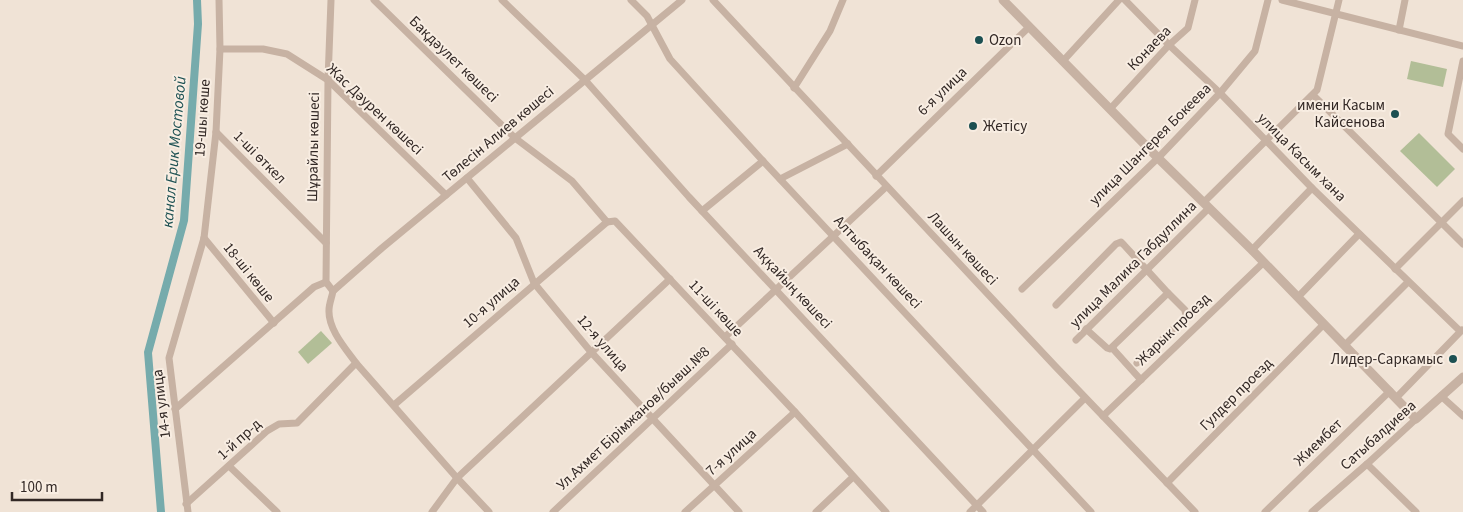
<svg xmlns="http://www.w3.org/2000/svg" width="1463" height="512" viewBox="0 0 1463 512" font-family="'Source Sans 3',sans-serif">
  <rect width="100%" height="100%" fill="#f0e3d6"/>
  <g fill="#b2be97">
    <path d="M1411,61L1447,69L1443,87L1407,79Z"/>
    <path d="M1419,133L1455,169L1437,187L1400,151Z"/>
    <path d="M321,331L332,343L308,364L298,352Z"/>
  </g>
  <path fill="#76abac" d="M193,0H201L202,24L188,221L152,353L165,512H157L144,352L180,220L194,24Z"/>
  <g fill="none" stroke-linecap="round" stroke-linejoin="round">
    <g stroke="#c7b2a3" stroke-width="7">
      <path d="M331,0L328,80L326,282L333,291"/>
      <path d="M374,0L515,138L572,181L607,222L615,221L795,412L886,512"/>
      <path d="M502,0L585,80L689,197L983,512"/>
      <path d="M631,0L647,16L670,59L763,161L1091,512"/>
      <path d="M713,0L1055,366L1195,512"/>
      <path d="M1125,0L1169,45L1220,93L1312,188L1460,331"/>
      <path d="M1282,0L1463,46"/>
      <path d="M1399,30L1405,0"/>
      <path d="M220,49H263L287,54L328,80L446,195"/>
      <path d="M1063,61L1119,0"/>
      <path d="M1463,61L1448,134L1463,149"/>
      <path d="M794,88L830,31L843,0"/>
      <path d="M1313,95L1463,244"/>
      <path d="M1110,109L1169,45L1188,28L1195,0"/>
      <path d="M216,132L326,243"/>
      <path d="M876,176L1028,28"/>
      <path d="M467,178L516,238L534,283L591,352L739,512"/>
      <path d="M780,179L848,144"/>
      <path d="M1204,202L1317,90L1339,0"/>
      <path d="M702,211L763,161"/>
      <path d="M204,238L274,323"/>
      <path d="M1252,250L1312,188"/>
      <path d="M1395,269L1463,201"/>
      <path d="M1022,289L1158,158L1220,93L1255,51L1268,0"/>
      <path d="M333,291L382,248L682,0"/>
      <path d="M333,291C332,297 329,304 329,310C328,329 345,348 356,363L457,478L489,512"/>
      <path d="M1298,297L1359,234"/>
      <path d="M1056,305L1116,244L1121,242L1124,245L1168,293L1110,349L1107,348L1086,329"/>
      <path d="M725,337L886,187"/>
      <path d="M1076,340L1209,208"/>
      <path d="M1345,345L1408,282"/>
      <path d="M1113,347L1114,350L1141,380"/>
      <path d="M1137,363L1186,317L1185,310L1168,293"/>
      <path d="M1441,396L1463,416"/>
      <path d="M1396,398L1462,330"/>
      <path d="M394,405L607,222"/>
      <path d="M175,409L314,287L326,282"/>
      <path d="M1103,416L1263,263"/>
      <path d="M1367,464L1416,512"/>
      <path d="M229,466L277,512"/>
      <path d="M1167,483L1324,324"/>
      <path d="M186,504L267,431L279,424L297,423L356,363"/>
      <path d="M188,512L169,358L204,238L216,132L220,49L219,0"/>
      <path d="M432,512L457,478L670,279"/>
      <path d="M553,512L732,344"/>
      <path d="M685,512L795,412"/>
      <path d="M816,512L853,477"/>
      <path d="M970,512L1085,398"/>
      <path d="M1265,512L1390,391"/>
      <path d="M1312,512L1367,464L1416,419"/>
    </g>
    <path stroke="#c7b2a3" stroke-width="9" d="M1003,0L1158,158L1252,250L1416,419L1463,377"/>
  </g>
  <g fill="#1c5052" stroke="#f8ede2" stroke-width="2">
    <circle cx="979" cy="40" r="5"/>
    <circle cx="1395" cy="114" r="5"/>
    <circle cx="973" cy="126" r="5"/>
    <circle cx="1453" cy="359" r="5"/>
  </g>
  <g text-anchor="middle" stroke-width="4" stroke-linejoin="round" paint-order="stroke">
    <g font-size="15" fill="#322825" stroke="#f8ede2" text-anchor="start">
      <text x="989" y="45">Ozon</text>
      <text x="1385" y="110" text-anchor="end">имени Касым<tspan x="1385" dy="17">Кайсенова</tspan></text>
      <text x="983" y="131">Жетісу</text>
      <text x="1443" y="364" text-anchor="end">Лидер-Саркамыс</text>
    </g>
    <g font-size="15" fill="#322825" stroke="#f8ede2">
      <text transform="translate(1149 48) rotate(-46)" y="5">Конаева</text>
      <text transform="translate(454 59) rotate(44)" y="5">Бақдәулет көшесi</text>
      <text transform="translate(942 91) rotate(-44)" y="5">6-я улица</text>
      <text transform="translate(375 109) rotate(43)" y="5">Жас Дәурен көшесі</text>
      <text transform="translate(202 118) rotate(-86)" y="5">19-шы көше</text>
      <text transform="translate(498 134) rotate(-40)" y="5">Төлесін Алиев көшесі</text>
      <text transform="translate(1150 144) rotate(-45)" y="5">улица Шангерея Бокеева</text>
      <text transform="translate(313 147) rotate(-89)" y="5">Шұрайлы көшесі</text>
      <text transform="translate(260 157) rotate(45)" y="5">1-шi өткел</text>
      <text transform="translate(1302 157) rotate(45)" y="5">улица Касым хана</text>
      <text transform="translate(963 248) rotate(47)" y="5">Лашын көшесі</text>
      <text transform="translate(878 262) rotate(47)" y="5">Алтыбақан көшесі</text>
      <text transform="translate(1133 264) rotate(-45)" y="5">улица Малика Габдуллина</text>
      <text transform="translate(249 272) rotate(51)" y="5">18-ші көше</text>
      <text transform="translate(793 287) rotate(47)" y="5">Аққайың көшесі</text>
      <text transform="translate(491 302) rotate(-41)" y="5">10-я улица</text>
      <text transform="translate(716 308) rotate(47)" y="5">11-ші көше</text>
      <text transform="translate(1173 329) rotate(-44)" y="5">Жарык проезд</text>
      <text transform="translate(603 343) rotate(49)" y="5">12-я улица</text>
      <text transform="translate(1236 394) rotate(-45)" y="5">Гулдер проезд</text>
      <text transform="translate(161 404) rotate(-97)" y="5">14-я улица</text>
      <text transform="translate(633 418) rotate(-43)" y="5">Ул.Ахмет Бірімжанов/бывш.№8</text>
      <text transform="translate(1378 435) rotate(-42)" y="5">Сатыбалдиева</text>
      <text transform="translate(239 439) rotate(-42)" y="5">1-й пр-д</text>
      <text transform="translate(1318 442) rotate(-44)" y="5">Жиембет</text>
      <text transform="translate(731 452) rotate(-42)" y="5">7-я улица</text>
    </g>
    <g font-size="16" font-style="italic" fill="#1c5052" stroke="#f8ede2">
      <text transform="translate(173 152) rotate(-85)" y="6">канал Ерик Мостовой</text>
    </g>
  </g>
  <path d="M12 492v8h90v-8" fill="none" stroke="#322825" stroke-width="2.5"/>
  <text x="20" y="492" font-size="15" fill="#322825" stroke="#f8ede2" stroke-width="4" paint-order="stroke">100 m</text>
</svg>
